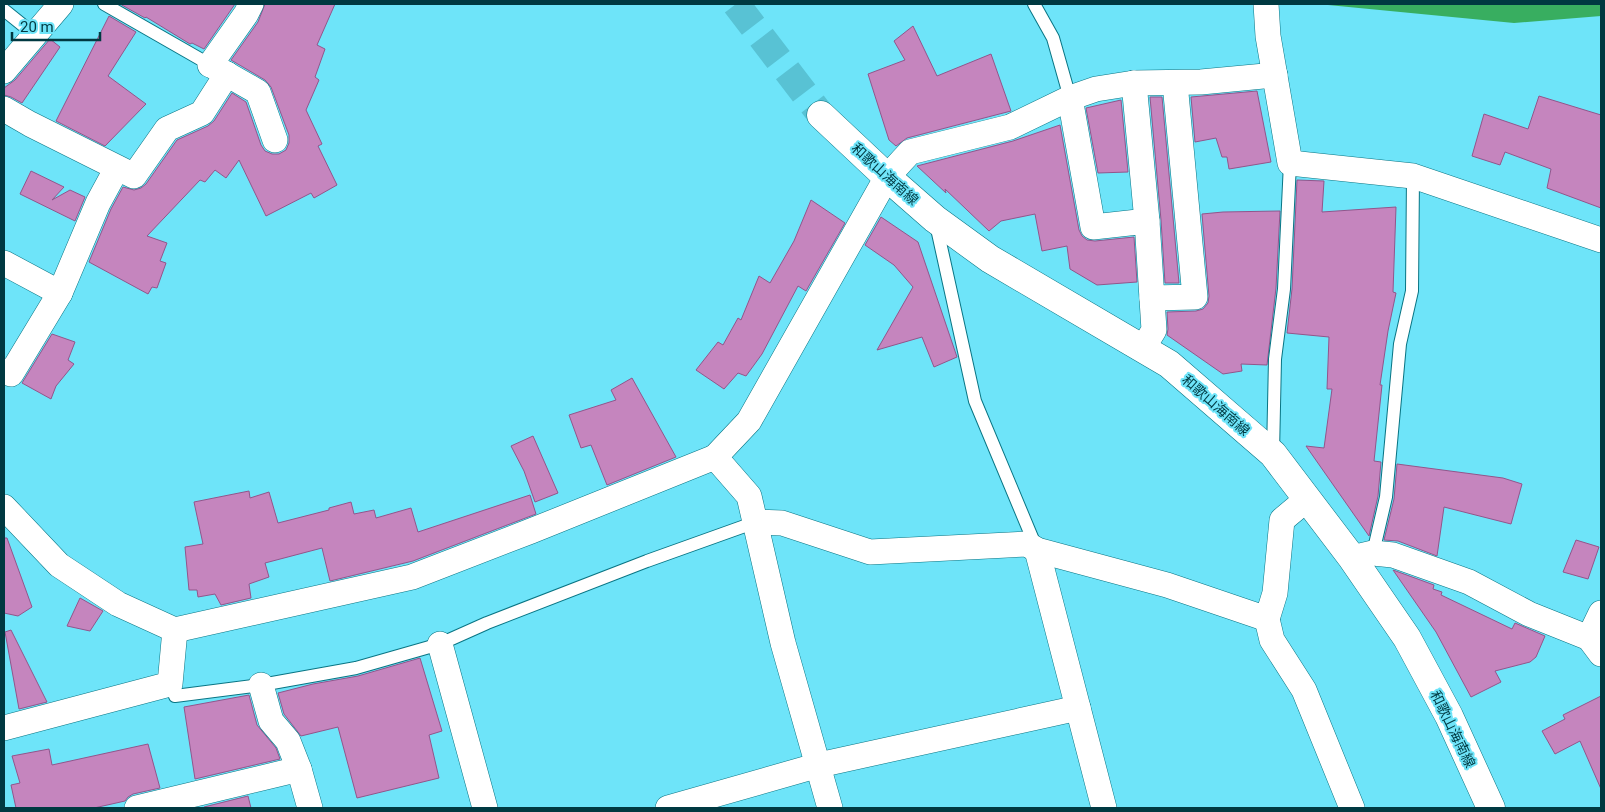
<svg xmlns="http://www.w3.org/2000/svg" width="1605" height="812" viewBox="0 0 1605 812" font-family="Roboto,'Noto Sans JP',sans-serif">
  <rect width="100%" height="100%" fill="#6ee4f9"/>
  <path fill="#38ae60" d="M1328,4H1601V16L1514,23L1328,5Z"/>
  <g fill="#c585be" stroke="#92558b">
    <path d="M120,4H235L204,49L192,43L190,44L146,17L145,18Z"/>
    <path d="M265,4H335L317,45L325,49L315,77L319,80L306,110L322,144L318,146L337,185L314,198L311,193L266,216L239,160L226,178L215,170L205,182L200,180L147,236L167,243L160,261L166,263L157,288L152,287L148,294L89,262L111,209L123,187L134,190L141,188L146,184L177,140L208,126L214,121L232,93L246,102L261,145L265,151L272,154H279L286,150L289,143V135L271,87L265,80L231,60L258,22Z"/>
    <path d="M109,16L136,32L108,76L146,104L105,146L56,121Z"/>
    <path d="M913,26L937,76L991,54L1011,111L907,138L896,146L889,140L868,74L905,60L894,41Z"/>
    <path d="M50,39L60,47L22,103L11,97L4,95V88L15,80Z"/>
    <path d="M1257,91L1271,162L1229,169L1227,157H1222L1216,138L1195,142L1191,97Z"/>
    <path d="M1539,96L1601,115V208L1547,188L1551,169L1505,152L1500,165L1472,156L1484,114L1528,129Z"/>
    <path d="M1150,97H1162L1179,283H1165L1161,220Z"/>
    <path d="M1121,100L1128,172L1098,173L1086,108Z"/>
    <path d="M1060,125L1079,230L1082,236L1087,240L1095,241L1134,237L1137,282L1097,285L1070,269L1067,246L1042,251L1035,214L1001,221L989,231L945,189L946,193L917,166L1013,141Z"/>
    <path d="M31,171L64,187L52,200L70,190L85,197L75,221L20,194Z"/>
    <path d="M1297,180L1324,181L1322,212L1396,207L1393,292L1396,293L1388,331L1380,385H1382L1374,461L1381,462L1378,496L1369,536L1306,446L1324,448L1332,389H1327L1329,337L1287,333L1292,289Z"/>
    <path d="M811,200L845,223L806,291L798,286L762,354L746,376L738,373L724,389L696,370L718,342L723,345L738,318L741,320L759,276L770,283L794,241Z"/>
    <path d="M1280,211L1276,288L1267,365L1241,364L1242,371L1223,374L1167,335L1168,329L1167,312L1196,311L1203,309L1208,303L1209,296L1202,214L1223,212Z"/>
    <path d="M881,217L918,242L957,357L934,367L922,337L877,350L913,287L894,265L865,245Z"/>
    <path d="M52,334L75,342L68,360L74,364L56,386L51,399L22,383Z"/>
    <path d="M632,378L676,457L607,485L591,445L581,448L569,415L616,400L611,390Z"/>
    <path d="M533,436L558,493L535,502L524,471L511,446Z"/>
    <path d="M1397,464L1503,478L1522,484L1511,524L1444,507L1437,556L1398,541L1384,540L1394,499Z"/>
    <path d="M249,491L250,498L269,492L278,523L329,510V508L351,502L354,514L374,510L376,518L411,508L418,532L530,495L536,514L413,561L330,581L322,548L265,563L269,577L249,584L251,598L221,605L215,594L198,597L197,590H189L185,547L203,544L194,502Z"/>
    <path d="M4,538H7L32,607L18,616L4,613Z"/>
    <path d="M1576,540L1599,547L1588,579L1563,572Z"/>
    <path d="M1393,570L1434,585L1433,589L1442,592L1441,595L1512,629L1515,623L1545,636L1536,657L1530,662L1495,671L1501,682L1471,697L1436,632Z"/>
    <path d="M80,598L103,611L90,631L67,626Z"/>
    <path d="M11,630L47,702L19,709L5,632Z"/>
    <path d="M420,658L442,731L429,735L439,778L357,798L338,727L301,736L284,714L278,693L313,684L358,676Z"/>
    <path d="M249,695L257,725L276,748L280,759L195,779L184,707Z"/>
    <path d="M1601,696V789L1580,741L1555,754L1542,731L1565,719L1563,715Z"/>
    <path d="M148,744L160,788L133,794L128,797L125,801L94,808H16L11,785L20,783L12,756L49,749L52,765Z"/>
    <path d="M248,796L251,808H205L204,807Z"/>
  </g>
  <g fill="none" stroke-linecap="round" stroke-linejoin="round">
    <path stroke="#58c2d4" stroke-width="28" stroke-dasharray="28 14" stroke-linecap="butt" d="M736,4L821,115"/>
    <g stroke="#097584" stroke-width="14">
      <g id="lane">
        <path d="M104,4L214,67"/>
        <path d="M1034,4L1053,38L1070,98"/>
        <path d="M4,10L35,35"/>
        <path d="M936,224L975,401L1036,547"/>
        <path d="M1273,453L1275,359L1284,289L1290,163"/>
        <path d="M1373,553L1386,497L1400,344L1412,291L1413,176"/>
        <path d="M170,684L175,696L261,685L356,668L440,644L487,623L647,561L756,522"/>
      </g>
    </g>
    <g stroke="#097584" stroke-width="26">
      <g id="street">
        <path d="M1266,4L1268,36L1290,163L1413,176L1601,240"/>
        <path d="M210,65L246,14L251,4"/>
        <path d="M216,68L258,92L275,140"/>
        <path d="M4,71L61,4"/>
        <path d="M1134,83L1147,221"/>
        <path d="M1070,98L1093,227L1147,221L1154,330L1143,348"/>
        <path d="M4,109L30,124L134,176L167,129L202,113L227,74"/>
        <path d="M4,263L60,293"/>
        <path d="M1152,298L1195,297L1175,83"/>
        <path d="M4,371L11,374L60,293L98,203L117,168"/>
        <path d="M715,457L749,421L887,177L910,152L1010,127L1070,98L1096,89L1134,83L1201,82L1275,75"/>
        <path d="M4,507L59,565L118,604L175,630L412,577L531,531L715,457L749,496L783,643L830,808"/>
        <path d="M756,522L782,523L870,552L1027,544L1037,550L1167,585L1267,619L1275,593L1282,520L1307,499"/>
        <path d="M1037,550L1104,808"/>
        <path d="M1352,558L1373,553L1393,555L1469,582L1529,614L1589,638L1601,654"/>
        <path d="M1267,619L1272,640L1304,690L1352,808"/>
        <path d="M1589,638L1601,613"/>
        <path d="M440,644L485,808"/>
        <path d="M261,685L271,721L288,741L299,769"/>
        <path d="M4,728L170,684L175,630"/>
        <path d="M137,808L299,769L310,808"/>
        <path d="M668,808L819,765L1078,708"/>
      </g>
    </g>
    <g stroke="#097584" stroke-width="29">
      <path id="secondary" d="M821,115L887,177L935,219L990,259L1169,364L1273,454L1352,558L1407,638L1449,716L1491,808"/>
    </g>
    <use href="#lane" stroke="#fff" stroke-width="12"/>
    <use href="#street" stroke="#fff" stroke-width="25"/>
    <use href="#secondary" stroke="#fff" stroke-width="28"/>
  </g>
  <g text-anchor="middle" stroke-width="4" stroke-linejoin="round" paint-order="stroke">
    <g font-size="14" fill="#003941" stroke="#6ee4f9">
      <text transform="translate(885 174) rotate(42)" y="5">和歌山海南線</text>
      <text transform="translate(1216 405) rotate(41)" y="5">和歌山海南線</text>
      <text transform="translate(1453 729) rotate(64)" y="5">和歌山海南線</text>
    </g>
  </g>
  <rect width="1605" height="812" fill="none" stroke="#003941" stroke-width="10"/>
  <path d="M12 32v8h88v-8" fill="none" stroke="#003941" stroke-width="2.5"/>
  <text x="20" y="32" font-size="15" fill="#003941" stroke="#6ee4f9" stroke-width="4" paint-order="stroke">20 m</text>
</svg>
